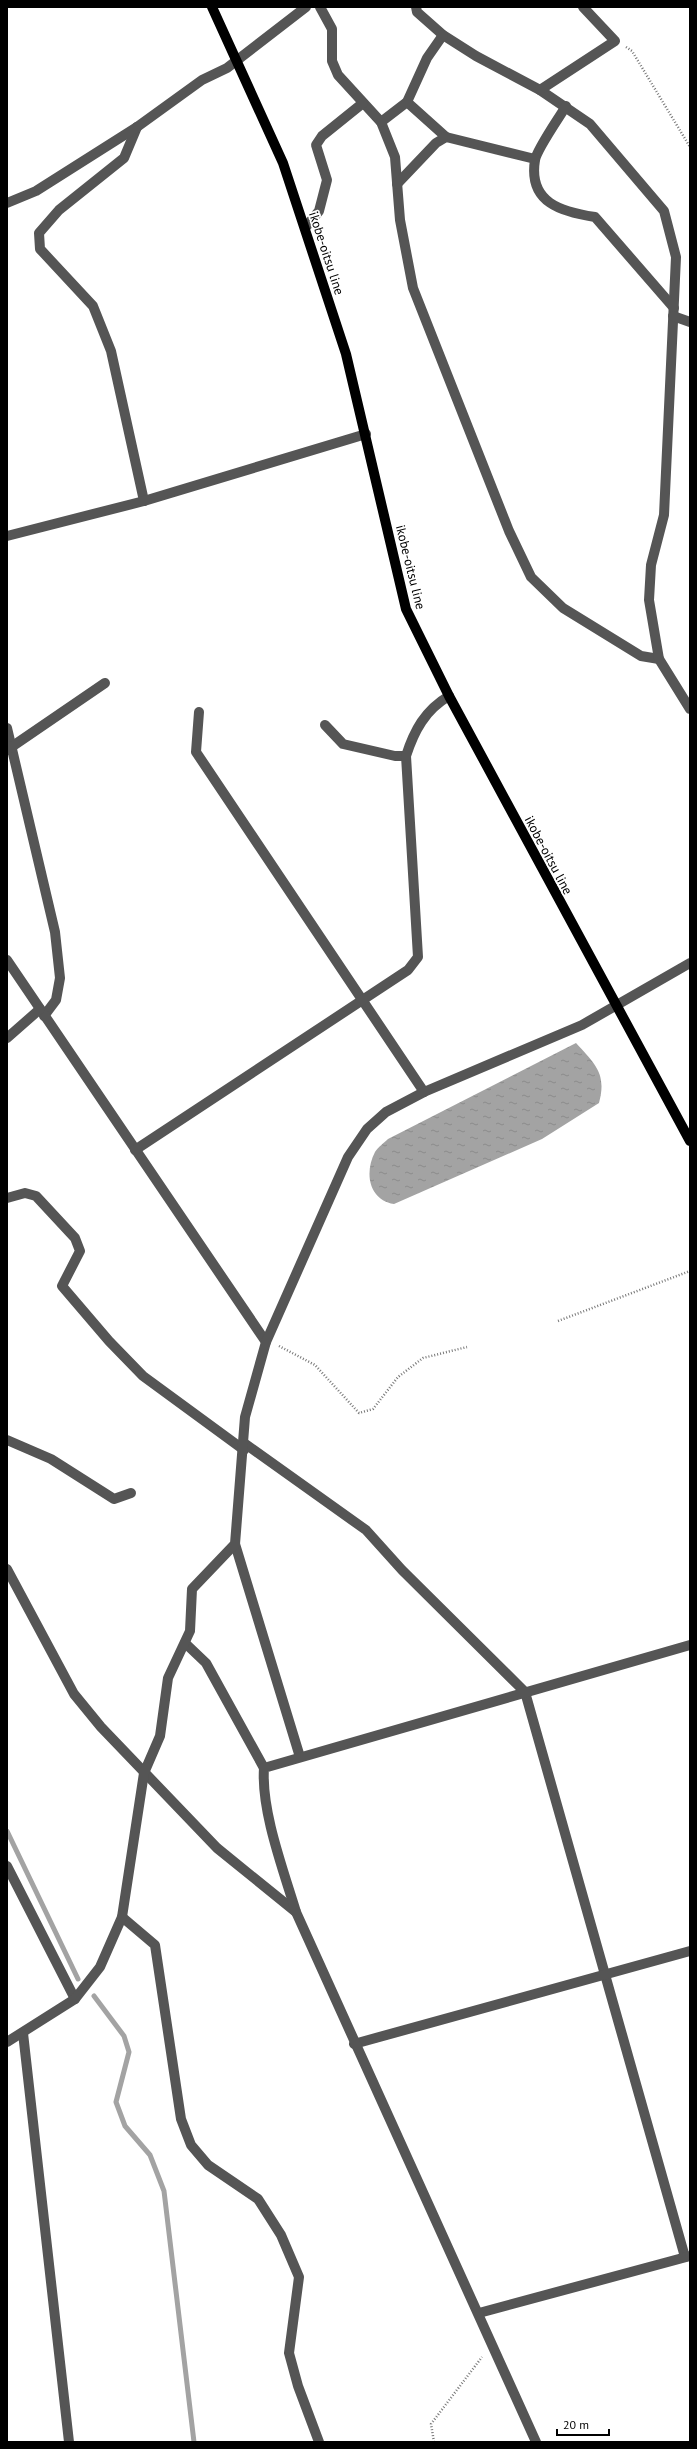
<svg xmlns="http://www.w3.org/2000/svg" width="697" height="2449" viewBox="0 0 697 2449" font-family="'PT Sans',sans-serif">
  <defs>
    <pattern id="water-ripples" width="26" height="14" patternUnits="userSpaceOnUse"><rect width="26" height="14" fill="#a3a3a3"/><path d="M2 4q2-2 4 0t4 0M15 11q2-2 4 0t4 0" fill="none" stroke="#8b8b8b"/></pattern>
  </defs>
  <rect width="100%" height="100%" fill="#fff"/>
  <path fill="url(#water-ripples)" d="M576,1043C595,1064 607,1073 599,1103L542,1139L394,1204C369,1200 364,1173 375,1152C378,1147 384,1143 388,1139Z"/>
  <g fill="none" stroke-linecap="round" stroke-linejoin="round">
    <g stroke="#a3a3a3" stroke-width="5">
      <path d="M7,1831L78,1979"/>
      <path d="M94,1996L124,2036L129,2052L116,2102L125,2126L150,2155L164,2191L194,2442"/>
    </g>
    <g stroke="#777" stroke-width="2.5" stroke-dasharray="1 2" stroke-linecap="butt">
      <path d="M626,47L632,51L690,147"/>
      <path d="M558,1321L690,1271"/>
      <path d="M279,1346L315,1365L359,1413L373,1409L398,1377L423,1358L467,1347"/>
      <path d="M434,2442L431,2424L482,2357"/>
    </g>
    <g stroke="#555" stroke-width="10">
      <path d="M320,7L332,29V61L338,75L381,122L395,157L400,220L413,288L509,531L531,577L563,608L641,656L659,659"/>
      <path d="M416,7L417,12L443,35L476,56L540,90L590,124L664,211L676,257L664,515L651,565L649,600L659,659L690,709"/>
      <path d="M540,90L615,41L583,7"/>
      <path d="M407,102L446,137"/>
      <path d="M566,106C559,118 537,149 535,160C528,203 562,212 595,217L674,308"/>
      <path d="M381,122L407,102L427,58L443,35"/>
      <path d="M137,127L124,158L59,210L39,233L40,249L93,306L111,351L144,501"/>
      <path d="M397,184L436,143L446,137L535,159"/>
      <path d="M7,203L36,191L137,127L202,80L227,68L306,7"/>
      <path d="M305,228L319,211L327,180L316,145L322,136L363,103"/>
      <path d="M673,316L690,322"/>
      <path d="M7,536L144,501L366,434"/>
      <path d="M199,712L196,752L424,1092"/>
      <path d="M325,725L343,744L395,756H406"/>
      <path d="M7,728L55,932L60,978L56,1000L44,1016"/>
      <path d="M7,750L105,683"/>
      <path d="M7,960L266,1342"/>
      <path d="M7,1038L40,1009"/>
      <path d="M135,1150L408,970L418,957L406,756C414,731 425,710 449,696"/>
      <path d="M7,1198L25,1193L36,1196L75,1238L80,1251L62,1286L109,1341L143,1376L244,1450"/>
      <path d="M7,1440L51,1459L114,1499L131,1493"/>
      <path d="M244,1443L366,1530L402,1570L525,1692L685,2257"/>
      <path d="M235,1544L300,1757"/>
      <path d="M7,1569L74,1694L101,1727L217,1848L296,1912"/>
      <path d="M185,1643L206,1663L264,1768"/>
      <path d="M7,1866L75,1999"/>
      <path d="M122,1917L155,1945L181,2119L191,2145L208,2165L258,2199L281,2235L299,2277L289,2353L298,2386L319,2442"/>
      <path d="M23,2033L69,2442"/>
      <path d="M7,2042L75,1999L100,1967L122,1917L144,1773L160,1736L168,1678L190,1631L192,1589L235,1544L245,1417L266,1342L348,1157L367,1129L386,1112L424,1092L582,1025L690,963"/>
      <path d="M354,2044L690,1951"/>
      <path d="M479,2313L690,2256"/>
      <path d="M536,2442L296,1912C283,1869 261,1811 264,1768L690,1645"/>
    </g>
    <path stroke="#000" stroke-width="10" d="M212,7L283,163L346,354L406,609L449,696L690,1141"/>
  </g>
  <g text-anchor="middle" stroke-width="3.5" stroke-linejoin="round" paint-order="stroke">
    <g font-size="13" fill="#000" stroke="#fff">
      <text transform="translate(327 253) rotate(72)" y="5">ikobe-oitsu line</text>
      <text transform="translate(411 567) rotate(76)" y="5">ikobe-oitsu line</text>
      <text transform="translate(549 855) rotate(62)" y="5">ikobe-oitsu line</text>
    </g>
  </g>
  <rect width="697" height="2449" fill="none" stroke="#000000" stroke-width="16"/>
  <path d="M557 2429v6h52v-6" fill="none" stroke="#000000" stroke-width="2"/>
  <text x="563" y="2429" font-size="12" fill="#000000" stroke="#ffffff" stroke-width="3" paint-order="stroke">20 m</text>
</svg>
